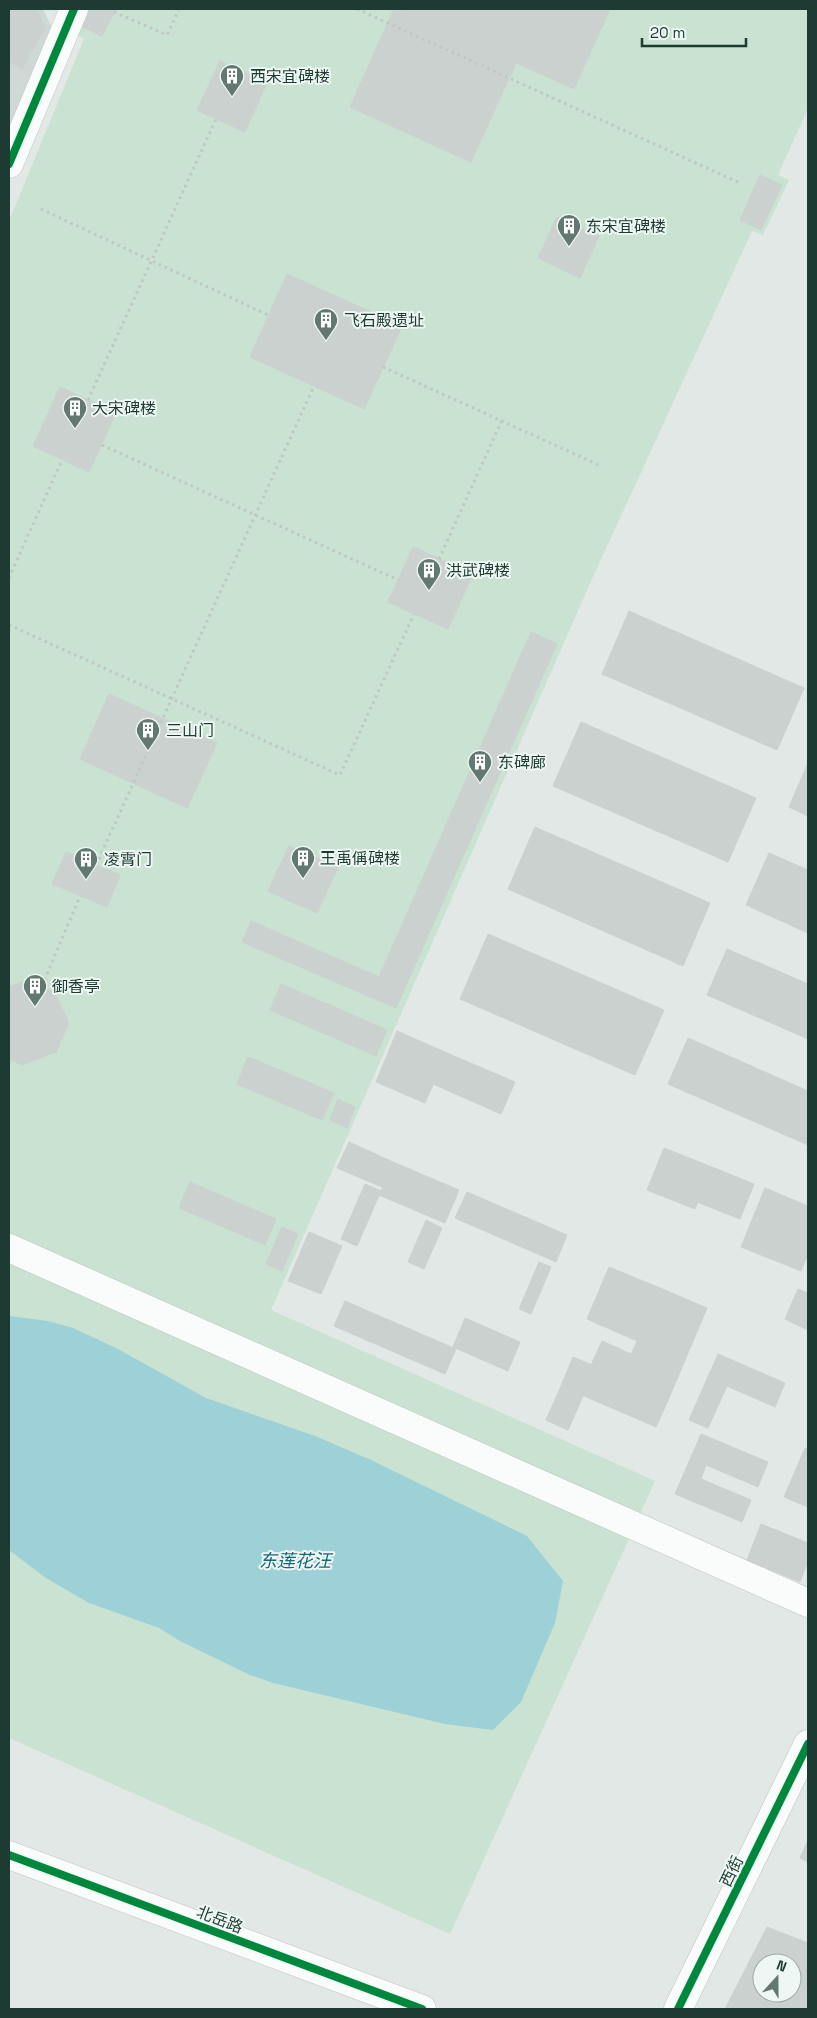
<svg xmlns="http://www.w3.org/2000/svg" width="817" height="2018" viewBox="0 0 817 2018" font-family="'Space Grotesk','Noto Sans SC',sans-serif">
  <rect width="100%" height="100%" fill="#e1e8e5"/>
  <path fill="#ced9d5" d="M9,9H43L54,32L9,140Z"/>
  <path fill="#c9e2d1" d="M87,9H808V108L778,175L789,180L763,235L752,231L591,581L271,1310L655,1481L450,1934L9,1738V221L84,39L75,34Z"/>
  <path fill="#9ed0d8" d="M9,1316L48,1321L73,1328L118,1349L206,1398L315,1436L371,1460L527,1536L563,1581L555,1623L521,1702L493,1730L445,1724L273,1683L248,1674L180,1641L159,1628L89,1603L46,1578L9,1550Z"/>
  <g fill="#cbd1cf" stroke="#cad1ce" fill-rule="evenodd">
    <path d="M9,9H37L45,28L22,69L9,61Z"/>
    <path d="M90,9H116L102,36L81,26Z"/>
    <path d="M394,9L516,63L471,162L350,107Z"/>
    <path d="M397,9H610L574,89Z"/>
    <path d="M220,61L267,83L245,132L197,110Z"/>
    <path d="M760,175L782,185L761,230L740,220Z"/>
    <path d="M557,217L599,236L580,278L538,258Z"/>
    <path d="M287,274L402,326L364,409L250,357Z"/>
    <path d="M60,387L116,413L89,472L33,446Z"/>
    <path d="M413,547L473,574L448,629L388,602Z"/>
    <path d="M629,611L804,688L777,750L602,674Z"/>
    <path d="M531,632L557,644L396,1008L242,942L251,921L379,977Z"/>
    <path d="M109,694L217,743L187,808L80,759Z"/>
    <path d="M581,722L756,798L728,862L553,786Z"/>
    <path d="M808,763V816L789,807Z"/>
    <path d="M535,827L710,903L683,966L508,889Z"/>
    <path d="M289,846L338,867L317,913L268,891Z"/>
    <path d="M66,852L120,875L107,907L52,884Z"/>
    <path d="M769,853L808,870V933L746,905Z"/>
    <path d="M488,934L664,1010L635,1075L460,999Z"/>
    <path d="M727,949L808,984V1039L707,995Z"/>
    <path d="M27,980L54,992L69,1023L56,1052L22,1065L9,1059V987Z"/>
    <path d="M281,984L387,1030L376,1056L270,1010Z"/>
    <path d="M397,1031L447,1053L425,1103L376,1082Z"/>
    <path d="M688,1038L808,1091V1145L668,1084Z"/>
    <path d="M447,1053L515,1082L501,1114L433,1084Z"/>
    <path d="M248,1057L334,1093L322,1120L237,1084Z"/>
    <path d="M338,1099L355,1107L347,1128L330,1120Z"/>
    <path d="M349,1142L393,1162L382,1187L337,1168Z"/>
    <path d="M664,1148L712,1167L695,1209L647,1190Z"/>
    <path d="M393,1162L459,1190L445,1223L379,1195Z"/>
    <path d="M712,1167L754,1184L740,1219L697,1202Z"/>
    <path d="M190,1182L276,1219L265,1245L179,1208Z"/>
    <path d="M365,1184L381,1191L357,1246L341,1239Z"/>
    <path d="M765,1188L808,1206V1254L801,1271L741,1247Z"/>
    <path d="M467,1192L567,1235L556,1262L455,1218Z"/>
    <path d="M426,1220L442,1228L424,1269L408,1262Z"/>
    <path d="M282,1227L298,1234L282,1271L266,1264Z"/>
    <path d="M309,1232L342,1246L321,1294L288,1281Z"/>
    <path d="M539,1262L551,1267L531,1314L519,1309Z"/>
    <path d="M609,1267L660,1288L637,1341L587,1319Z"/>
    <path d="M660,1288L707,1308L669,1398L621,1378Z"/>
    <path d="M798,1289L808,1293V1330L785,1319Z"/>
    <path d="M345,1301L456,1349L445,1374L334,1326Z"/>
    <path d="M465,1318L520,1342L508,1371L453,1347Z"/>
    <path d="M602,1341L631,1354L621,1378L591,1365Z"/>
    <path d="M718,1354L785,1383L775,1407L727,1386L708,1428L689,1420Z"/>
    <path d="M573,1357L669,1398L656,1427L561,1386Z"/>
    <path d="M561,1386L583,1396L568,1430L546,1420Z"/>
    <path d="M701,1434L768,1462L758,1487L706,1465L701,1479L751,1500L742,1522L675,1494Z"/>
    <path d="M805,1448L808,1449V1507L784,1497Z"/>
    <path d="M761,1524L808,1543V1561L800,1582L747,1560Z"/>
    <path d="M808,1840V1862L800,1858Z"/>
    <path d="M767,1927L808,1943V2009H725ZM762,1963H792V1993H762Z"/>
  </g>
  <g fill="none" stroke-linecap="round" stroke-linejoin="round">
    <g stroke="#bec5c2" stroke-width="29">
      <g id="minor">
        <path d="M9,164L74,9"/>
        <path d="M9,1248L808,1603"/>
        <path d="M9,1855L422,2009"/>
        <path d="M678,2009L808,1744"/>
      </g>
    </g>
    <g stroke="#bfc8c4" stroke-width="3" stroke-dasharray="2.5 4" stroke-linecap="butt">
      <path d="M357,9L740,183"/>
      <path d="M114,12L167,35L179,9"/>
      <path d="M41,209L268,315"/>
      <path d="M383,367L601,466"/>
      <path d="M88,400L216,119"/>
      <path d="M102,445L398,580"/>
      <path d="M439,559L502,420"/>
      <path d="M9,578L62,460"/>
      <path d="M9,625L340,775L414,614"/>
      <path d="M96,865L314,386"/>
      <path d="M42,986L80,896"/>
      <path d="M9,1064L10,1060"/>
    </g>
    <use href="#minor" stroke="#fafcfb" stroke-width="28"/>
    <g stroke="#eef7f3" stroke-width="11">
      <g id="cycleway">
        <path d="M9,164L74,9"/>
        <path d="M9,1855L422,2009"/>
        <path d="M678,2009L808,1744"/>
      </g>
    </g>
    <use href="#cycleway" stroke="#00873e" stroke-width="8"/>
  </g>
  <defs>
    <g id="building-pin" transform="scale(1.25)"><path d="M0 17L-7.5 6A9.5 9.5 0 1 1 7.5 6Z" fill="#627871" stroke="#eef7f3"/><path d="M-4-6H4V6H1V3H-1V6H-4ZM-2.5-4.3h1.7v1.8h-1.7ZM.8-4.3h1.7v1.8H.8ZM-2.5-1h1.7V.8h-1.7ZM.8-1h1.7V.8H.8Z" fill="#fff"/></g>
  </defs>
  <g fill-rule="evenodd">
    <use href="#building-pin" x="232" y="76"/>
    <use href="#building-pin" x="569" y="226"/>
    <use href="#building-pin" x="326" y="320"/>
    <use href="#building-pin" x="75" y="408"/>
    <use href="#building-pin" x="429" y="570"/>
    <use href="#building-pin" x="148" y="730"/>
    <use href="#building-pin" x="480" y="762"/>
    <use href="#building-pin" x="303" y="858"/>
    <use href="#building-pin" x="86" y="859"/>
    <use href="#building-pin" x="35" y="986"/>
  </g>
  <g text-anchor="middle" stroke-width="4" stroke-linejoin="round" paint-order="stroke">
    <g font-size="16" fill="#1e3b33" stroke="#eef7f3" text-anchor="start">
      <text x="250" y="82">西宋宜碑楼</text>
      <text x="586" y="232">东宋宜碑楼</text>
      <text x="344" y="326">飞石殿遗址</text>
      <text x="92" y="414">大宋碑楼</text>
      <text x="446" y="576">洪武碑楼</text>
      <text x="166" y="736">三山门</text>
      <text x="498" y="768">东碑廊</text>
      <text x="320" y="864">王禹偁碑楼</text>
      <text x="104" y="865">凌霄门</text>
      <text x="52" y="992">御香亭</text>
    </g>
    <g font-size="16" fill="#1e3b33" stroke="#eef7f3">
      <text transform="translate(731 1871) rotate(-64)" y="6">西街</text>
      <text transform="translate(220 1919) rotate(21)" y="6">北岳路</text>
    </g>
    <g font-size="18" font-style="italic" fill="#166879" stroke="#eef7f3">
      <text x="295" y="1567">东莲花汪</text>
    </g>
  </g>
  <rect width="817" height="2018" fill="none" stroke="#1e3b33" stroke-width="20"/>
  <g transform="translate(777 1978) rotate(21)"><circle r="24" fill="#eef7f3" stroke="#9baca6"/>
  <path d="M0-4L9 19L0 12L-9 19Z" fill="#627871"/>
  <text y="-8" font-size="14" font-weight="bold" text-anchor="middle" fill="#1e3b33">N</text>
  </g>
  <path d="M642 38v8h104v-8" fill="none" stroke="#1e3b33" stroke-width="2.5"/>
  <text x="650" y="38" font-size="15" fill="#1e3b33" stroke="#eef7f3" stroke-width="4" paint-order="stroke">20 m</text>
</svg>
